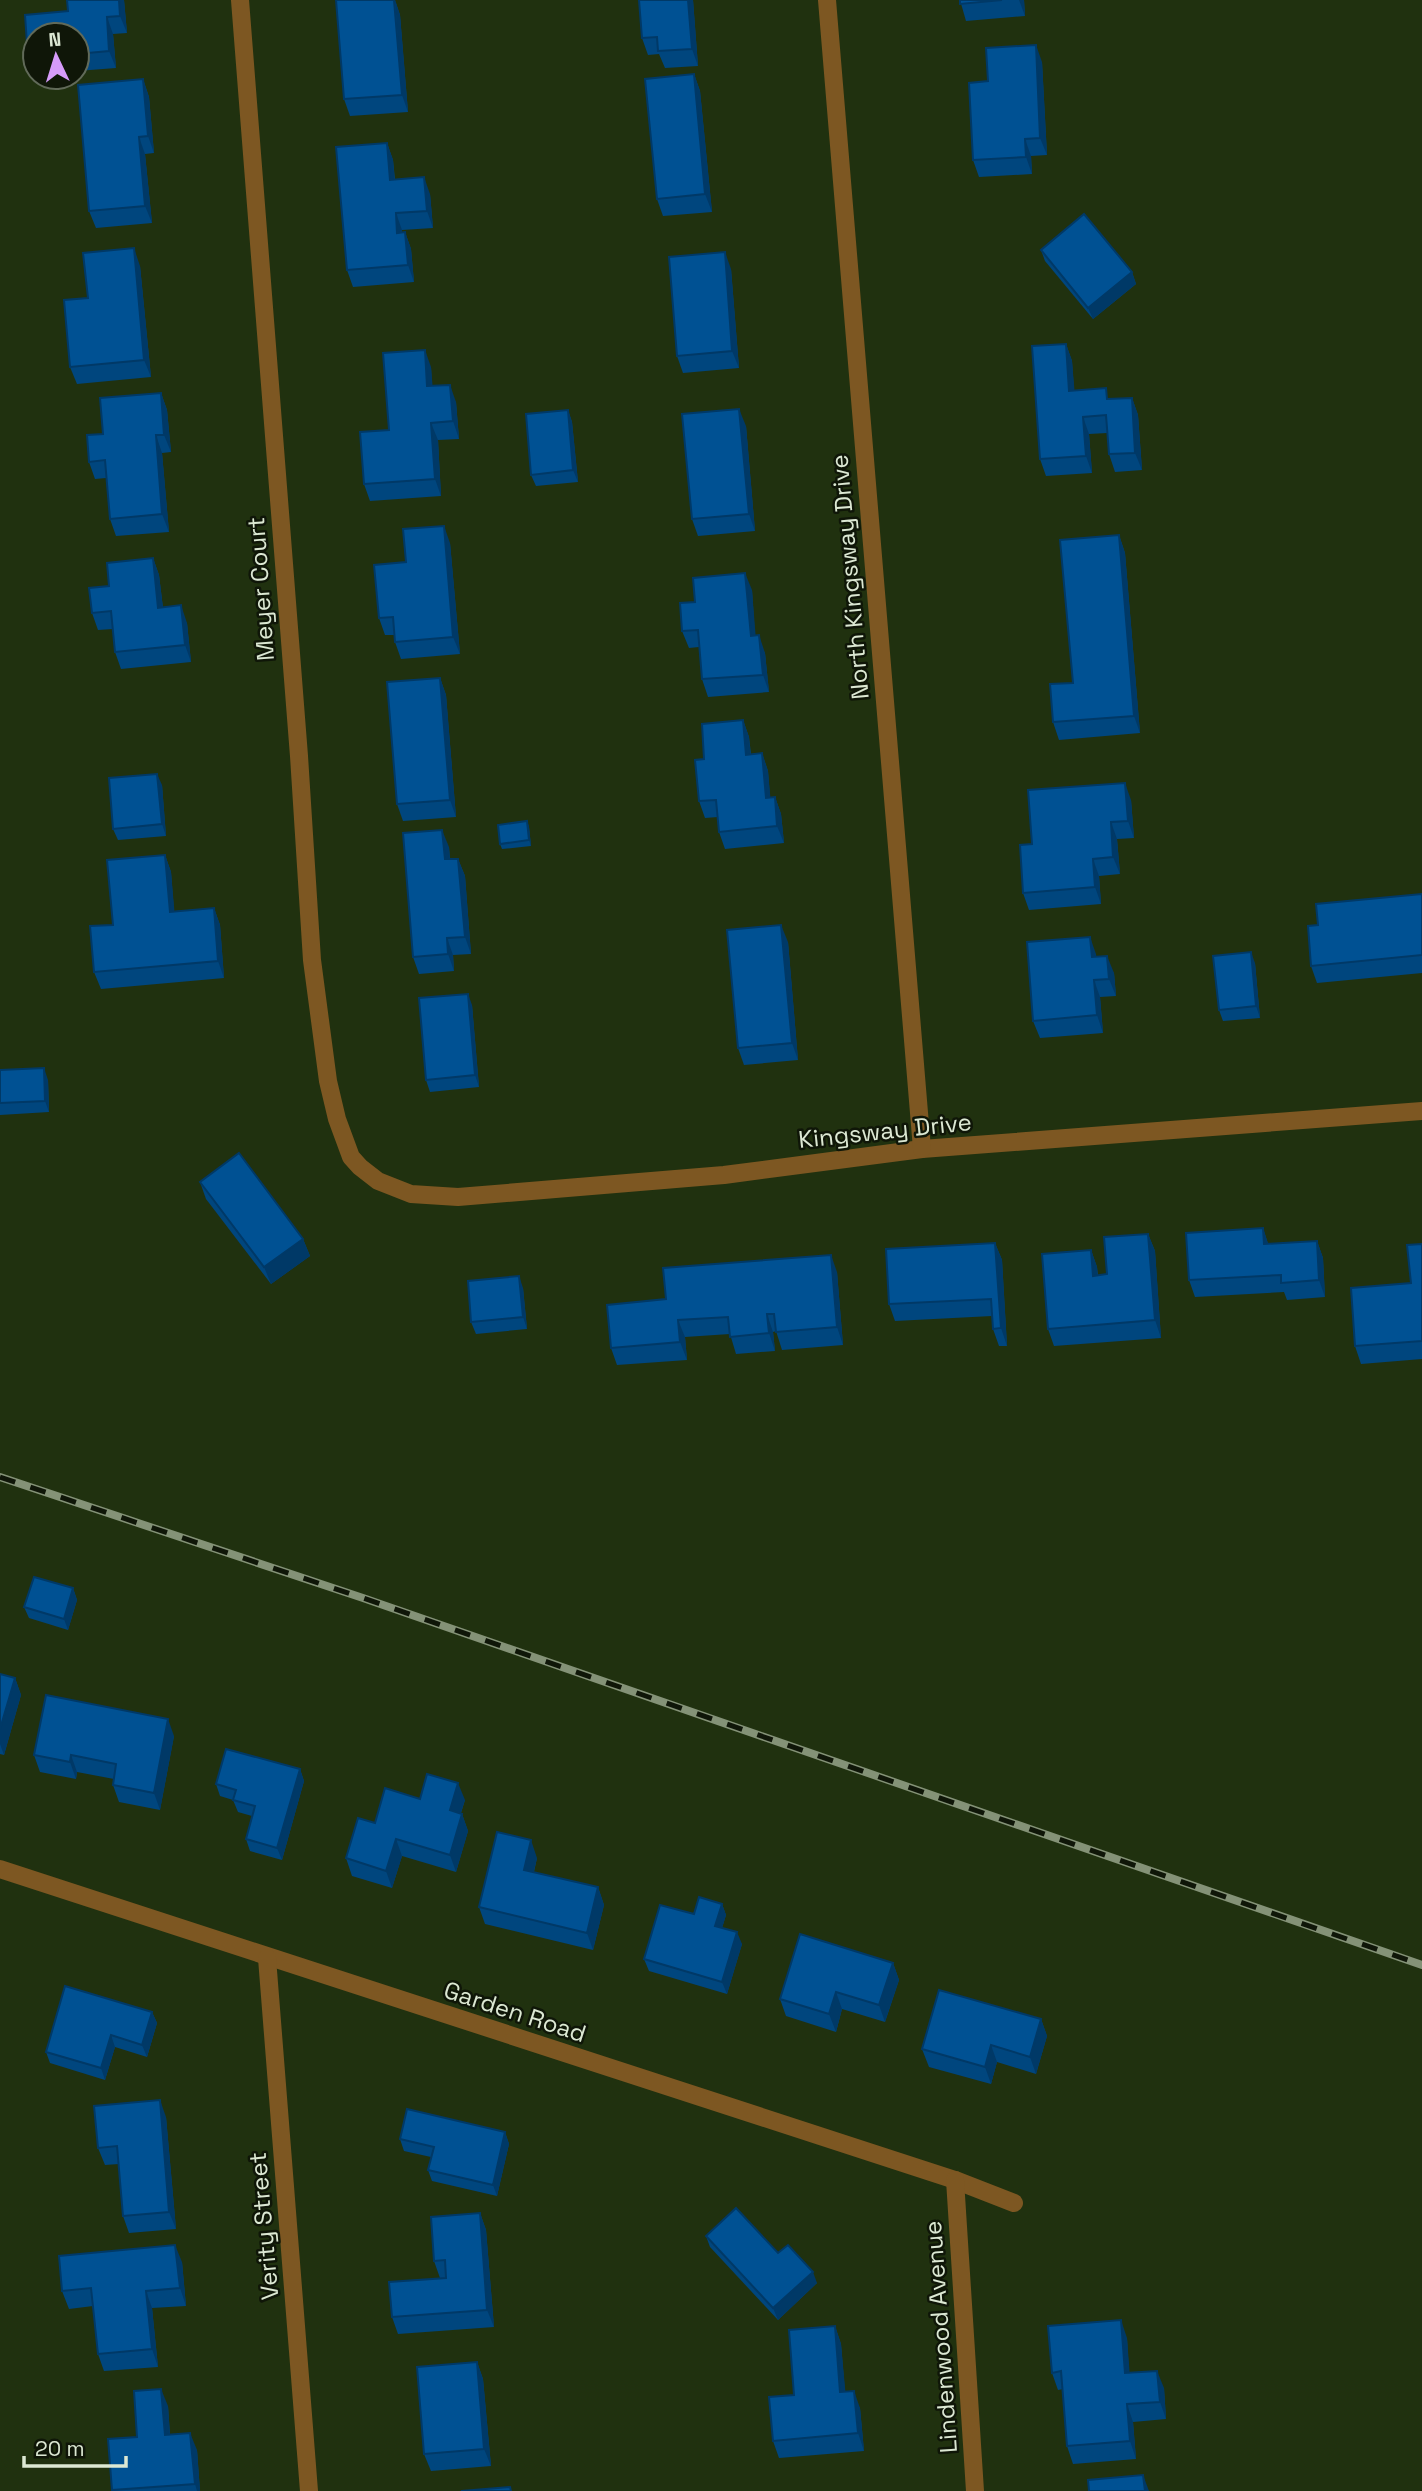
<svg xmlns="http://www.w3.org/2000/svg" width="1422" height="2491" viewBox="0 0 1422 2491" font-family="'Space Grotesk',sans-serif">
  <rect width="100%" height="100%" fill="#20310f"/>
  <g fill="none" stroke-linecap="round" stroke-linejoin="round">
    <g stroke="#7d5722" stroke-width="18">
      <path d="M240,0L299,756L312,960L328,1081L337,1119L351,1157L360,1167L378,1181L411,1194L458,1197L724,1175L922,1149L1422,1111"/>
      <path d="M827,0L922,1149"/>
      <path d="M0,1869L955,2180L1014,2203"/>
      <path d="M267,1958L309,2491"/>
      <path d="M955,2180L975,2491"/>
    </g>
    <g stroke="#849277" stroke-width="8">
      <path id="rail" d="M0,1477L363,1598L1422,1965"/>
    </g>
    <use href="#rail" stroke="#0f1608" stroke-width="5" stroke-dasharray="16" stroke-linecap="butt"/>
  </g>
  <g fill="#00467e">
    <path d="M67,0H124L127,33L113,34L116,68L77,71V35H35V75L28,58L25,15L68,11Z"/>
    <path d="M395,0L400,15L408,112L350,116L344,99Z"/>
    <path d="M693,0L698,66L665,68L659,54L648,55L642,38Z"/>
    <path d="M960,0H1024L1025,16L966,21Z"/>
    <path d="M1042,62L1047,155L1031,156L1032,174L979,177L973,160L988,81Z"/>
    <path d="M694,74L700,91L712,212L663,216L657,199Z"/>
    <path d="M143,79L149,97L154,153L145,154L152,223L96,228L89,211Z"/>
    <path d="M387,143L393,160L395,179L430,194L433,228L402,230V232H405L411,249L414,282L353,287L347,270Z"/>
    <path d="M1041,250L1132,272L1136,284L1093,319L1045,261Z"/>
    <path d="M140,266L151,377L77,384L70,367L88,298Z"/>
    <path d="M731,269L739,368L683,373L677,356Z"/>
    <path d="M1066,344L1072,361L1074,390L1110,399L1132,398L1138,415L1142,470L1115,472L1109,454L1107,433L1089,434L1092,473L1046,476L1040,459Z"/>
    <path d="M431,367L432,386L456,402L459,439L438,440L441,496L370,501L364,484L389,430Z"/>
    <path d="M161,393L167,410L171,452L162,453L169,532L116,536L110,519L106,478L95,479L89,462L103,434Z"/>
    <path d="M568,410L572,422L578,482L536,486L531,475Z"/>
    <path d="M746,426L755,531L698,536L692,519Z"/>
    <path d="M1119,535L1125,553L1140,733L1059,740L1053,722L1073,683Z"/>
    <path d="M450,543L460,654L401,659L395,642L394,635H385L379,618L406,562Z"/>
    <path d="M153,558L159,575L163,608L187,623L191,662L121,669L115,652L113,629L98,630L92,613L109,586Z"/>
    <path d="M752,590L755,636L765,653L769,692L708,697L702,679L699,647L689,648L682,631L695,602Z"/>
    <path d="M440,678L446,695L456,817L403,821L397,804Z"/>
    <path d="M743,720L749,737L751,754L762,753L768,771L770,797H775L781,814L784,843L725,849L719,832L718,817L705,818L699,801L704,759Z"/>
    <path d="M162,785L166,836L118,840L113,829Z"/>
    <path d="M1131,800L1134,838L1117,839L1120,874L1099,876L1101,904L1029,910L1023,893L1032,844Z"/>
    <path d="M527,821L529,827L531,846L502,849L500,844Z"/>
    <path d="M449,847L450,859H458L465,876L471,954L453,955L454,971L419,974L413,957Z"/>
    <path d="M165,855L171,872L174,911L214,908L220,925L224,978L101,989L94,972L113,925Z"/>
    <path d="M1422,894V973L1317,983L1311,966L1318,925Z"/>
    <path d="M788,942L798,1060L744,1065L738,1048Z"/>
    <path d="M1096,954V957L1114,973L1116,996L1100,997L1103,1033L1040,1038L1033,1021Z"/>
    <path d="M1255,963L1260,1018L1223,1021L1219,1010Z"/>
    <path d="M472,1005L479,1087L430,1092L426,1080Z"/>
    <path d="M0,1070L48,1080L49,1112L0,1115Z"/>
    <path d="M200,1182L303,1239L310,1256L271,1284L206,1199Z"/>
    <path d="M1263,1228L1268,1244L1317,1241L1323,1258L1325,1297L1287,1300L1284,1292L1195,1297L1189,1280Z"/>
    <path d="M1148,1234L1155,1251L1161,1338L1054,1346L1048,1329L1091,1250L1097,1267L1098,1275L1107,1274Z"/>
    <path d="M995,1243L1002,1260L1007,1346H999L993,1329L992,1316L895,1321L889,1304Z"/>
    <path d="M1422,1244V1359L1361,1364L1355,1346L1411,1283Z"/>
    <path d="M837,1272L843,1345L782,1350L776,1331L773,1332L775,1351L736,1354L730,1334L685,1337L687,1360L617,1365L611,1348L666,1299Z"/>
    <path d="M523,1288L527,1329L476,1334L471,1322Z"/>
    <path d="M73,1588L77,1600L68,1630L29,1618L24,1607Z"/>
    <path d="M0,1674L15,1678L21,1695L4,1755L0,1754Z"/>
    <path d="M174,1736L160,1810L119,1802L113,1785L114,1779L77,1772L76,1779L40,1772L34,1755Z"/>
    <path d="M300,1769L304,1781L282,1860L250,1851L246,1839L252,1816L238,1812L233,1800L220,1796L216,1784Z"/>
    <path d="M420,1799L465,1800L461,1813L462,1814L468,1831L456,1872L402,1856L392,1888L352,1876L346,1858L375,1823Z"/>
    <path d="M537,1858L534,1872L598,1887L604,1905L593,1950L485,1924L479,1907Z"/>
    <path d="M722,1904L726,1915L722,1928L742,1944L727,1994L649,1971L644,1959L694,1914Z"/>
    <path d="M893,1963L899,1980L885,2022L842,2009L836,2032L786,2016L780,1999Z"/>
    <path d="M152,2012L157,2023L147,2057L115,2047L105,2080L50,2063L46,2052Z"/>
    <path d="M1041,2019L1047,2036L1036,2074L997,2062L991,2084L929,2067L922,2049Z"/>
    <path d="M166,2117L176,2229L129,2233L123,2216L119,2164L105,2165L98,2148Z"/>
    <path d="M505,2132L509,2144L497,2196L432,2181L428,2170L431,2157L404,2151L400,2139Z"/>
    <path d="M480,2213L486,2230L494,2327L398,2334L392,2317L440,2278L434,2261Z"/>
    <path d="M706,2236L778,2253L817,2283L778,2320L710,2247Z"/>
    <path d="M182,2262L186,2306L152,2308L158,2367L104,2371L98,2354L93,2306L69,2309L62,2291Z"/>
    <path d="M835,2326L841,2344L845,2392L860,2408L864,2451L779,2458L773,2441L794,2395Z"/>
    <path d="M1127,2338L1129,2373L1164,2388L1166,2419L1133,2422L1136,2459L1073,2464L1067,2446L1063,2389L1058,2390L1052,2373Z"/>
    <path d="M477,2362L483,2379L491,2466L431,2471L424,2454Z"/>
    <path d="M168,2406L170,2434L197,2450L200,2491H112L108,2439L137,2437Z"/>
  </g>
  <g fill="#003967">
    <path d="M119,0H124L127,33L120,16Z"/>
    <path d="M395,0L400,15L408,112L402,95Z"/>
    <path d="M688,0H693L698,66L692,49Z"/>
    <path d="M1019,0H1024L1025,16Z"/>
    <path d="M107,17L113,34L116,68L109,51Z"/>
    <path d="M1036,45L1042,62L1047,155L1040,138Z"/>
    <path d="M694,74L700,91L712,212L705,194Z"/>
    <path d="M143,79L149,97L154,153L148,136Z"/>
    <path d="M139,137L145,154L152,223L145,206Z"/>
    <path d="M1025,139L1031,156L1032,174L1026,157Z"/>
    <path d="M387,143L393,160L396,197L390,180Z"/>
    <path d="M424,177L430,194L433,228L427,211Z"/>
    <path d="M396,213L402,230L404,250L397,233Z"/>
    <path d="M405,232L411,249L414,282L408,265Z"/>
    <path d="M134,248L140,266L151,377L144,360Z"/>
    <path d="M725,252L731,269L739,368L732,351Z"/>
    <path d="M1132,272L1136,284L1093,319L1088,308Z"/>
    <path d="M1066,344L1072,361L1076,408L1069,391Z"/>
    <path d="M425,350L431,367L434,403L427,386Z"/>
    <path d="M450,385L456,402L459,439L453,421Z"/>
    <path d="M161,393L167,410L171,452L164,435Z"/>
    <path d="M1132,398L1138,415L1142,470L1135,453Z"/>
    <path d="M739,409L746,426L755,531L749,514Z"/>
    <path d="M568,410L572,422L578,482L573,470Z"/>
    <path d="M1083,417L1089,434L1092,473L1086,456Z"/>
    <path d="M431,423L438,440L441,496L435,479Z"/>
    <path d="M156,435L162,453L169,532L162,514Z"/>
    <path d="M444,526L450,543L460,654L453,637Z"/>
    <path d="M1119,535L1125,553L1140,733L1134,716Z"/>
    <path d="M153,558L159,575L165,625L158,608Z"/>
    <path d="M745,573L752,590L757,653L751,636Z"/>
    <path d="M181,605L187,623L191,662L185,645Z"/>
    <path d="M759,635L765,653L769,692L763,675Z"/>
    <path d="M440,678L446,695L456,817L450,800Z"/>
    <path d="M743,720L749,737L752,772L746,755Z"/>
    <path d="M762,753L768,771L772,815L766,798Z"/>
    <path d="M157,774L162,785L166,836L162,824Z"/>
    <path d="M1125,783L1131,800L1134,838L1128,821Z"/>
    <path d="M775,797L781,814L784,843L777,826Z"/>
    <path d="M527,821L529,827L531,846L529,840Z"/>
    <path d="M1111,822L1117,839L1120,874L1113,857Z"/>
    <path d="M442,830L449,847L451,877L445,859Z"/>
    <path d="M165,855L171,872L176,929L170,912Z"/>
    <path d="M458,859L465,876L471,954L465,937Z"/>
    <path d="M1093,859L1099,876L1101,904L1095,887Z"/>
    <path d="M214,908L220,925L224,978L218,961Z"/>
    <path d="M781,925L788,942L798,1060L792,1043Z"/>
    <path d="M1090,937L1096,954L1098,974L1092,957Z"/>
    <path d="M447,938L453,955L454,971L448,954Z"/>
    <path d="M1251,952L1255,963L1260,1018L1256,1006Z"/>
    <path d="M1107,956L1114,973L1116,996L1109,979Z"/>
    <path d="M1094,980L1100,997L1103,1033L1097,1015Z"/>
    <path d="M468,994L472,1005L479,1087L475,1075Z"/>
    <path d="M44,1068L48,1080L49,1112L45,1101Z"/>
    <path d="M1263,1228L1269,1246L1264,1244Z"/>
    <path d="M1148,1234L1155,1251L1161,1338L1155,1320Z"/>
    <path d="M303,1239L310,1256L271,1284L264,1267Z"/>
    <path d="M1317,1241L1323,1258L1325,1297L1319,1280Z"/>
    <path d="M995,1243L1002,1260L1007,1346L1001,1328Z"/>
    <path d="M1091,1250L1097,1267L1099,1293L1093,1276Z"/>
    <path d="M831,1255L837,1272L843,1345L837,1327Z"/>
    <path d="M519,1276L523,1288L527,1329L523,1317Z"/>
    <path d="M767,1314L773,1332L775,1351L769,1333Z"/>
    <path d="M678,1320L685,1337L687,1360L680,1342Z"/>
    <path d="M73,1588L77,1600L68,1630L64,1619Z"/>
    <path d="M15,1678L21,1695L4,1755L0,1744V1729Z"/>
    <path d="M168,1719L174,1736L160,1810L154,1793Z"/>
    <path d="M71,1755L77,1772L76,1779L70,1762Z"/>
    <path d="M300,1769L304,1781L282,1860L277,1848Z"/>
    <path d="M458,1783L465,1800L456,1827L450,1810Z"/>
    <path d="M462,1814L468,1831L456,1872L450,1855Z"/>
    <path d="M396,1839L402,1856L392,1888L386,1871Z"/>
    <path d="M531,1840L537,1858L530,1887L524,1870Z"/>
    <path d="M598,1887L604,1905L593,1950L587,1933Z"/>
    <path d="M722,1904L726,1915L719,1938L715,1926Z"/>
    <path d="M737,1932L742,1944L727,1994L722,1982Z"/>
    <path d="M893,1963L899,1980L885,2022L879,2005Z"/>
    <path d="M836,1992L842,2009L836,2032L829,2014Z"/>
    <path d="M152,2012L157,2023L147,2057L142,2045Z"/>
    <path d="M1041,2019L1047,2036L1036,2074L1030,2057Z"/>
    <path d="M111,2035L115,2047L105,2080L101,2068Z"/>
    <path d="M991,2045L997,2062L991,2084L985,2067Z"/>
    <path d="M160,2100L166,2117L176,2229L169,2212Z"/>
    <path d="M505,2132L509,2144L497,2196L493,2185Z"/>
    <path d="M480,2213L486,2230L494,2327L487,2310Z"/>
    <path d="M175,2245L182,2262L186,2306L180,2288Z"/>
    <path d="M813,2272L817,2283L778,2320L773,2308Z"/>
    <path d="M146,2291L152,2308L158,2367L152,2349Z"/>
    <path d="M1121,2320L1127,2338L1131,2390L1125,2373Z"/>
    <path d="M835,2326L841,2344L847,2409L840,2392Z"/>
    <path d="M477,2362L483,2379L491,2466L484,2449Z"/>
    <path d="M1157,2371L1164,2388L1166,2419L1160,2402Z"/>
    <path d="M161,2389L168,2406L171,2452L165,2435Z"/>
    <path d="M854,2391L860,2408L864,2451L858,2433Z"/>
    <path d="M1127,2404L1133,2422L1136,2459L1130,2441Z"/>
    <path d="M190,2433L197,2450L200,2491H197L195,2484Z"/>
    <path d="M1143,2475L1149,2491H1145Z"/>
  </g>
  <g fill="#005193" stroke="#003967" stroke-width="2">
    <path d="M67,0H119L120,16L107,17L109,51L77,54V35H35V57L28,58L25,15L68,11Z"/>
    <path d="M336,0H394L402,95L344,99Z"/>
    <path d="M639,0H688L692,49L658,51L657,37L642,38Z"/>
    <path d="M960,0H1002L960,4Z"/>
    <path d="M1036,45L1040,138L1025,139L1026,157L973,160L969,83L988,81L986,48Z"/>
    <path d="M694,74L705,194L657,199L645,79Z"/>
    <path d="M143,79L148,136L139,137L145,206L89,211L78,85Z"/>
    <path d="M387,143L390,180L424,177L427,211L396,213L397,233L405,232L408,265L347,270L336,147Z"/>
    <path d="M1084,214L1132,272L1088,308L1041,250Z"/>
    <path d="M134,248L144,360L70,367L64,300L88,298L83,253Z"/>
    <path d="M725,252L732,351L677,356L669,257Z"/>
    <path d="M1066,344L1069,391L1106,388L1107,399L1132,398L1135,453L1109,454L1106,415L1083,417L1086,456L1040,459L1032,346Z"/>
    <path d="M425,350L427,386L450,385L453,421L431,423L435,479L364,484L360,432L389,430L383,353Z"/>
    <path d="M161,393L164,435H156L162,514L110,519L105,460L89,462L87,435L103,434L100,398Z"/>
    <path d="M739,409L749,514L692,519L682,414Z"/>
    <path d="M568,410L573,470L531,475L526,414Z"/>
    <path d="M444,526L453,637L395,642L393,617L379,618L374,565L406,562L403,529Z"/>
    <path d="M1119,535L1134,716L1053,722L1050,684L1073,683L1060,540Z"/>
    <path d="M153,558L158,608L181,605L185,645L115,652L111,611L92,613L89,588L109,586L107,563Z"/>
    <path d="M745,573L751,636L759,635L763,675L702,679L698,630L682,631L680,603L695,602L693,578Z"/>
    <path d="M440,678L450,800L397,804L387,682Z"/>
    <path d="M743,720L746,755L762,753L766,798L775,797L777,826L719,832L716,800L699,801L695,760L704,759L702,724Z"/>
    <path d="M157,774L162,824L113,829L109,778Z"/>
    <path d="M1125,783L1128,821L1111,822L1113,857L1093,859L1095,887L1023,893L1020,845L1032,844L1028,790Z"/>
    <path d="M527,821L529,840L500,844L498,825Z"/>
    <path d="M442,830L445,859H458L465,937L447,938L448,954L413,957L403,833Z"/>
    <path d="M165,855L170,912L214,908L218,961L94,972L90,926L113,925L107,860Z"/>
    <path d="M1422,894V955L1311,966L1308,926L1318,925L1316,904Z"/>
    <path d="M781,925L792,1043L738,1048L727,930Z"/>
    <path d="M1090,937L1092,957L1107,956L1109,979L1094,980L1097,1015L1033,1021L1027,942Z"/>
    <path d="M1251,952L1256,1006L1219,1010L1213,956Z"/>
    <path d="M468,994L475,1075L426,1080L419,998Z"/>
    <path d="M44,1068L45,1101L0,1103V1070Z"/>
    <path d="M239,1153L303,1239L264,1267L200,1182Z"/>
    <path d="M1263,1228L1264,1244L1317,1241L1319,1280L1281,1283V1275L1189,1280L1186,1233Z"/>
    <path d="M1148,1234L1155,1320L1048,1329L1042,1254L1091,1250L1093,1276L1107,1274L1104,1237Z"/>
    <path d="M995,1243L1001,1328L993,1329L991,1299L889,1304L886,1249Z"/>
    <path d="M1422,1244V1341L1355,1346L1351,1288L1411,1283L1407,1245Z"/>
    <path d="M831,1255L837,1327L776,1332L774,1314H767L769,1333L730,1337L728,1317L678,1320L680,1342L611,1348L607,1305L666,1299L663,1268Z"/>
    <path d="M519,1276L523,1317L471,1322L468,1281Z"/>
    <path d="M34,1577L73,1588L64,1619L24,1607Z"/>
    <path d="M0,1674L15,1678L0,1729Z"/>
    <path d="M46,1695L168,1719L154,1793L113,1785L116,1764L71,1755L70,1762L34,1755Z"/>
    <path d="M226,1749L300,1769L277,1848L246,1839L255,1806L233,1800L236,1790L216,1784Z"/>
    <path d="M427,1774L458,1783L450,1810L462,1814L450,1855L396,1839L386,1871L346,1858L358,1818L375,1823L385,1788L420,1799Z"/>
    <path d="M497,1832L531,1840L524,1870L598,1887L587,1933L479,1907Z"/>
    <path d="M699,1897L722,1904L715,1926L737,1932L722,1982L644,1959L660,1905L694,1914Z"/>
    <path d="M800,1934L893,1963L879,2005L836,1992L829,2014L780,1999Z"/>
    <path d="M65,1986L152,2012L142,2045L111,2035L101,2068L46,2052Z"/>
    <path d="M939,1990L1041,2019L1030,2057L991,2045L985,2067L922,2049Z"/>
    <path d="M160,2100L169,2212L123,2216L117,2146L98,2148L94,2106Z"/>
    <path d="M407,2109L505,2132L493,2185L428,2170L434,2147L400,2139Z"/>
    <path d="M736,2208L778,2253L788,2245L813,2272L773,2308L706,2236Z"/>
    <path d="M480,2213L487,2310L392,2317L389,2282L446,2278L445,2260L434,2261L431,2217Z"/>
    <path d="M175,2245L180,2288L146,2291L152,2349L98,2354L91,2288L62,2291L59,2256Z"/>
    <path d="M1121,2320L1125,2373L1157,2371L1160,2402L1127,2404L1130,2441L1067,2446L1061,2371L1052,2373L1048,2326Z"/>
    <path d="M835,2326L840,2392L854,2391L858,2433L773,2441L769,2397L794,2395L789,2330Z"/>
    <path d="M477,2362L484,2449L424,2454L417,2367Z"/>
    <path d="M161,2389L165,2435L190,2433L195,2484L112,2490L108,2439L137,2437L134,2391Z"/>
    <path d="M1143,2475L1145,2491H1089L1088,2480Z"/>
    <path d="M510,2487L511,2491H461Z"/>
  </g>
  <g text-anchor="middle" stroke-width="5" stroke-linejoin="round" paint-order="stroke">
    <g font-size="24" fill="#dce8d3" stroke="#0f1608">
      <text transform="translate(850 577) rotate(-95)" y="8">North Kingsway Drive</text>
      <text transform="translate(261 589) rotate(-94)" y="8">Meyer Court</text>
      <text transform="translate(885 1131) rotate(-6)" y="8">Kingsway Drive</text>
      <text transform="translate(515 2012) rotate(18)" y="8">Garden Road</text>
      <text transform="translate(264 2226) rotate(-95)" y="8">Verity Street</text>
      <text transform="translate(941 2337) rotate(-94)" y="8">Lindenwood Avenue</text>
    </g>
  </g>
  <g transform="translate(56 56) rotate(356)"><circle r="33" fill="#0f1608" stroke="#616a59" stroke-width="2"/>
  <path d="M0-5L12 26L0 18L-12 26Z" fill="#d69bfa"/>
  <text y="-10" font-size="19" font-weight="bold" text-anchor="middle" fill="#dce8d3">N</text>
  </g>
  <path d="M24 2456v10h102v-10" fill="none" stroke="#dce8d3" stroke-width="3.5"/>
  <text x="35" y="2456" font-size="21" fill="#dce8d3" stroke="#0f1608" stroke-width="5" paint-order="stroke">20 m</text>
</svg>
